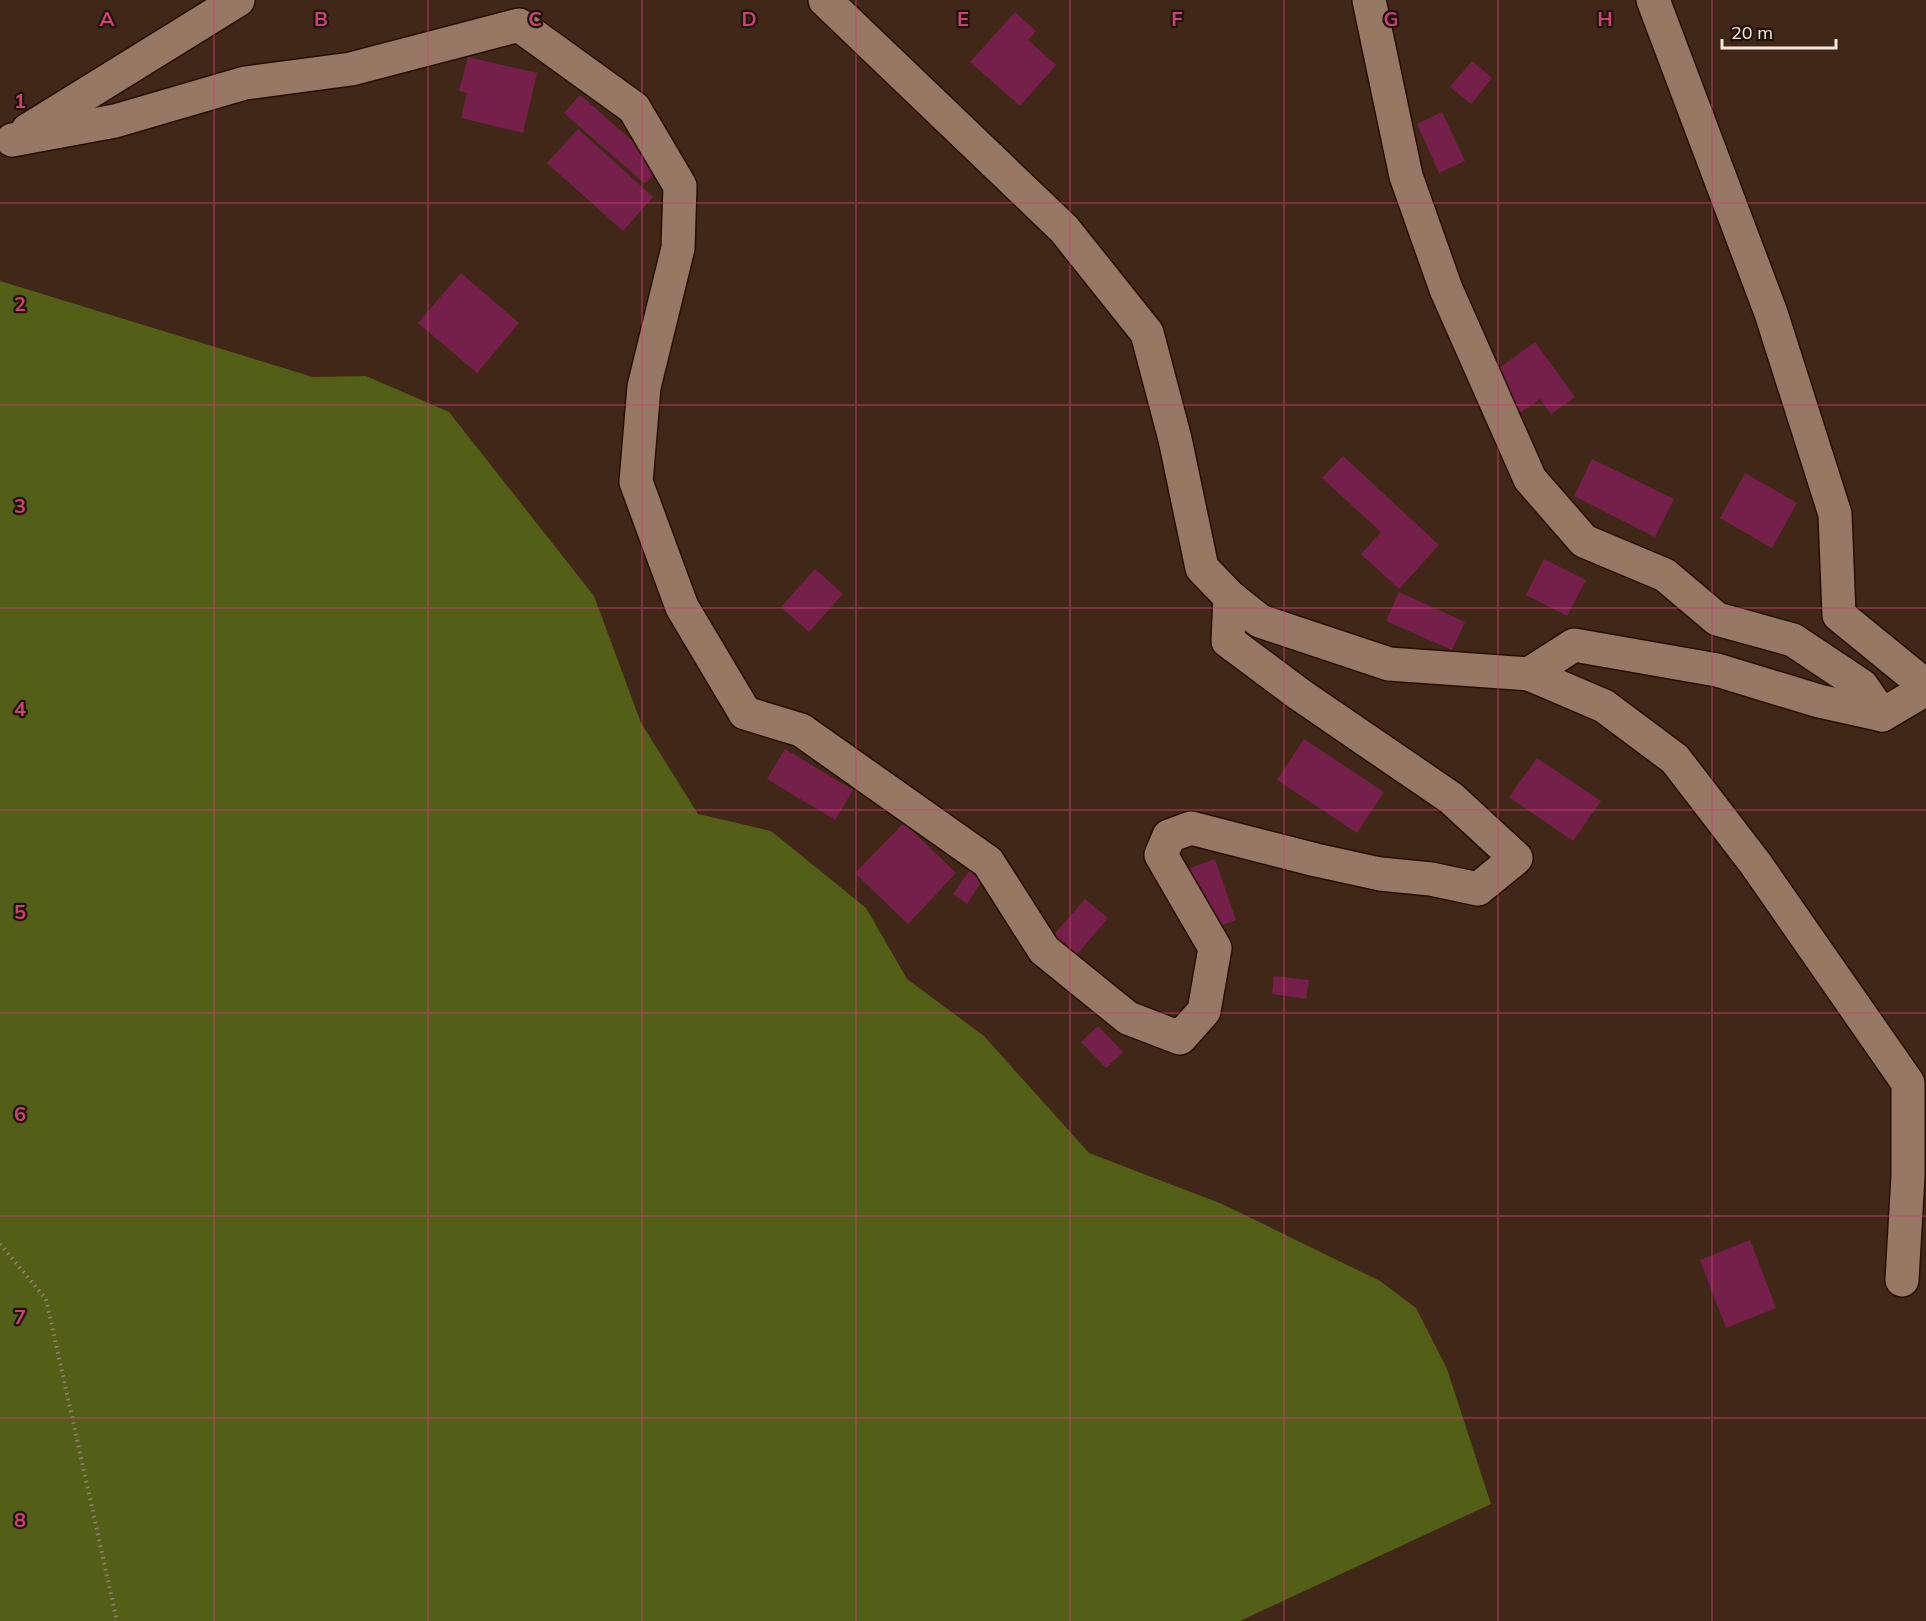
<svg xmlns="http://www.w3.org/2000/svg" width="1926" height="1621" viewBox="0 0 1926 1621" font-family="Mulish,sans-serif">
  <rect width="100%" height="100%" fill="#412717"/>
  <path fill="#535f17" d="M0,281L313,377L366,376L449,412L594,596L641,723L698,814L771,831L866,908L907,979L984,1036L1089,1153L1222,1204L1380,1281L1416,1308L1447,1369L1491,1504L1240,1621H0Z"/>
  <g fill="#75204a">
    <path d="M1015,12L1036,31L1028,40L1056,65L1020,106L970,62Z"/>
    <path d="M468,57L537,73L523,133L461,118L467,93L459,91Z"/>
    <path d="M1472,61L1492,78L1471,104L1450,87Z"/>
    <path d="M580,95L661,166L645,184L564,113Z"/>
    <path d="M1442,112L1465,161L1439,173L1417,124Z"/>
    <path d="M578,129L653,197L623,231L547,163Z"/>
    <path d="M461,273L519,323L477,373L418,323Z"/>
    <path d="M1535,342L1575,397L1551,414L1540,399L1519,414L1491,374Z"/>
    <path d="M1343,456L1439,545L1399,589L1361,554L1381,532L1322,478Z"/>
    <path d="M1592,459L1674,499L1655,537L1574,496Z"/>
    <path d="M1745,473L1797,503L1772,548L1720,518Z"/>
    <path d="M1544,559L1586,580L1567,616L1526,595Z"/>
    <path d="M815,569L843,594L809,632L781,607Z"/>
    <path d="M1399,592L1465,622L1452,650L1386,621Z"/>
    <path d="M1304,739L1384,792L1357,833L1277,780Z"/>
    <path d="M785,749L853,790L835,820L767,779Z"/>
    <path d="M1537,758L1601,801L1573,841L1509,797Z"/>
    <path d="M904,823L956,873L908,924L855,873Z"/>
    <path d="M1215,859L1236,920L1209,930L1187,869Z"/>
    <path d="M970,870L983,879L967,904L953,894Z"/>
    <path d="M1085,899L1108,918L1074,958L1051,938Z"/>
    <path d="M1274,976L1309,980L1306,999L1272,994Z"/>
    <path d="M1098,1026L1123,1052L1106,1068L1081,1042Z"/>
    <path d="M1750,1240L1776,1308L1726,1328L1700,1260Z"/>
  </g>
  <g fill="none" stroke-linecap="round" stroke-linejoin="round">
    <g stroke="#260f02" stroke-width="36">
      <g id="minor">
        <path d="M825,0L1064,229L1147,333L1175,439L1202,568L1230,597L1260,621L1389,664L1529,674L1574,645L1717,670L1819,701L1882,715L1926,689"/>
        <path d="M1369,0L1406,176L1446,289L1530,479L1584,541L1665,575L1717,619L1793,640L1862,686L1882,715"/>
        <path d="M1653,0L1771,313L1835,514L1839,615L1926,686"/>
        <path d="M28,130L238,0"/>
        <path d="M12,140L115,121L245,83L351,69L519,25L634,108L680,186L678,248L644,387L636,482L682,607L745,713L801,730L988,862L1044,950L1128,1018L1180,1038L1204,1011L1215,948L1161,855L1169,836L1191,828L1316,860L1380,874L1431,879L1478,889L1516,858L1451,798L1299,694L1228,641L1230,597"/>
        <path d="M1529,674L1604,706L1675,759L1755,863L1908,1083V1176L1902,1280"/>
      </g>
    </g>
    <path stroke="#968073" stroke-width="4" stroke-dasharray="1.5 4.5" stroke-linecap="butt" d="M0,1244L46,1299L117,1621"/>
    <use href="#minor" stroke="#977865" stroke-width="33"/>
  </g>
  <path fill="none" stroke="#cd4275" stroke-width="1.5" stroke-opacity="0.55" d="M214,0V1621M428,0V1621M642,0V1621M856,0V1621M1070,0V1621M1284,0V1621M1498,0V1621M1712,0V1621M0,203H1926M0,405H1926M0,608H1926M0,810H1926M0,1013H1926M0,1216H1926M0,1418H1926"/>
  <g font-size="20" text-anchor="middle" font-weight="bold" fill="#cd4275" stroke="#1f130c" stroke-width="4.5" stroke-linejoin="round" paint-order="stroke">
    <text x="107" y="26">A</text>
    <text x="321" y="26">B</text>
    <text x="535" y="26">C</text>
    <text x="749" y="26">D</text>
    <text x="963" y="26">E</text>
    <text x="1177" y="26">F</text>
    <text x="1391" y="26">G</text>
    <text x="1605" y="26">H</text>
    <text x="20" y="108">1</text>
    <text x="20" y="311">2</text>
    <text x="20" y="513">3</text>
    <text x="20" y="716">4</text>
    <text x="20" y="919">5</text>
    <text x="20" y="1121">6</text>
    <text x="20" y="1324">7</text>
    <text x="20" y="1527">8</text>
  </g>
  <path d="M1722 39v9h114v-9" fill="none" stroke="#f9e8de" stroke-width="3"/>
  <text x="1731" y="39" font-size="18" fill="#f9e8de" stroke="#1f130c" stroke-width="4.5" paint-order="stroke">20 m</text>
</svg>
